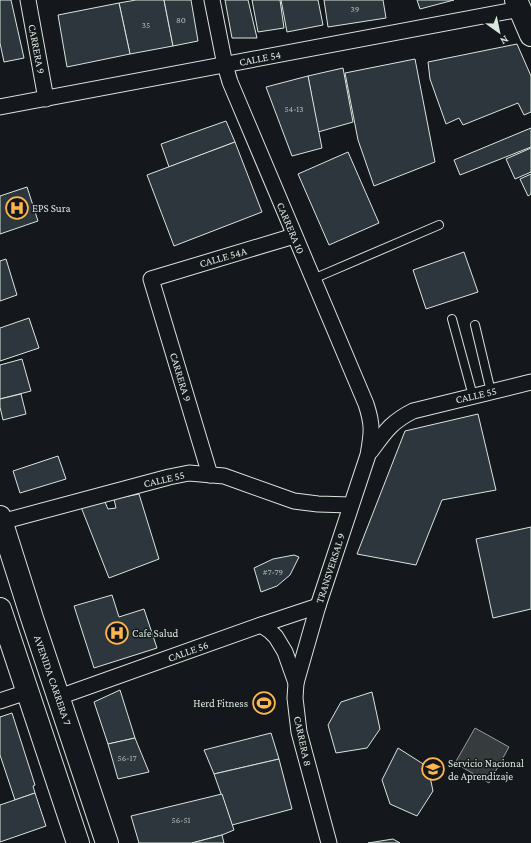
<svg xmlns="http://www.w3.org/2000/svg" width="531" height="843" viewBox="0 0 531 843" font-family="'Crimson Pro',serif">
  <rect width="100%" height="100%" fill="#14181c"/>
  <path fill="#363b3e" stroke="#939e99" d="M475,728L509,747L489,783L455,763Z"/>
  <g fill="#2c363c" stroke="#d8e6dc">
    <path d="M0,0H11L24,58L4,62L0,43Z"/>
    <path d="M136,0H164L173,46L130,54L119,3Z"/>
    <path d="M164,0H191L198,41L173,46Z"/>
    <path d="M225,0H248L257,38H232Z"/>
    <path d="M252,0H280L284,28L258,32Z"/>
    <path d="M281,0H318L323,25L287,32Z"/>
    <path d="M324,0H383L386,18L328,27Z"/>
    <path d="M417,0H454L420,9Z"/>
    <path d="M119,3L130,54L67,67L58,15Z"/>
    <path d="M517,44L531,76V112L524,115L518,103L463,125L459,118L446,124L430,79L428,62Z"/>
    <path d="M415,59L435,162L374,186L358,140L345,73Z"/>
    <path d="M343,68L353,122L318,132L308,76Z"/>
    <path d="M308,76L322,148L292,156L266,87Z"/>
    <path d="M226,121L235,142L169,167L161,144Z"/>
    <path d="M531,128V147L460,175L454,160Z"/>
    <path d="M235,142L262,212L174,246L147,175Z"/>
    <path d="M531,148V172L515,179L506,159Z"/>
    <path d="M348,152L379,223L329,245L298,174Z"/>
    <path d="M531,174V194L528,196L520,179Z"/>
    <path d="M27,187L38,221L0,234V196Z"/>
    <path d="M464,252L478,292L426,309L413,270Z"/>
    <path d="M6,259L17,295L0,301V261Z"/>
    <path d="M29,318L39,348L0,361V328Z"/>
    <path d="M22,359L31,391L0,399V365Z"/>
    <path d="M21,394L26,414L3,420L0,407V399Z"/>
    <path d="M478,414L496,490L442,500L416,565L357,554L405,431Z"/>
    <path d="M58,456L66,479L20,493L13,471Z"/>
    <path d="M139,494L159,559L109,578L81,507L105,502L108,509L116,508L114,499Z"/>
    <path d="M531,527V609L493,618L476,539Z"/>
    <path d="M294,555L299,557L290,575L277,586L261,592L254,568L273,559Z"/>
    <path d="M112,595L119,617L144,609L157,648L94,668L74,606Z"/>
    <path d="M120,690L135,738L108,744L94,702Z"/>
    <path d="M372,692L380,729L367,748L336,753L328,725L341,702Z"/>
    <path d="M12,713L35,785L33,786L35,793L15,800L0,755V717Z"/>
    <path d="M271,733L279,759L214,774L204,750Z"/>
    <path d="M135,738L149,772L118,779L108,744Z"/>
    <path d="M398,748L428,767L433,791L417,816L390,804L382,780Z"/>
    <path d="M279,759L292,809L232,825L214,774Z"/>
    <path d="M35,793L46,826L0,842V805Z"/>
    <path d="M222,794L234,830L222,835L192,843H139L131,816Z"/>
    <path d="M222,835L224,843H192Z"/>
    <path d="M393,839L400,843H368Z"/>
  </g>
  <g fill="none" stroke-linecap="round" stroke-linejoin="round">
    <g stroke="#d8e6dc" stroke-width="10">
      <g id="service">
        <path d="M313,279L439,225"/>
        <path d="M452,319L473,396"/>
        <path d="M475,325L491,392"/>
      </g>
    </g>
    <g stroke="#d8e6dc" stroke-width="17">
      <g id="minor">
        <path d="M28,0L46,99"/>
        <path d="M212,0L225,65L230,82L366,404C373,425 372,433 368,455L318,606L296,683"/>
        <path d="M0,107L520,9"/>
        <path d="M371,451C385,432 391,422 413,411L531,382"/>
        <path d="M210,475L151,279L294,236"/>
        <path d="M1,522L169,477L189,473L224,476L294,501L318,504L350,505"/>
        <path d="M261,625L270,631L276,637L285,652L296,683L295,698L299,732L329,843"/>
        <path d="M59,697L261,625L318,606"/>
        <path d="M0,701L27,692"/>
      </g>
    </g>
    <g stroke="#d8e6dc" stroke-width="24">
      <path id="secondary" d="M516,0L531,35"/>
    </g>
    <g stroke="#d8e6dc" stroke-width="24">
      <g id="primary">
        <path d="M0,517L32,618L107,843"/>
        <path d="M0,609L78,843"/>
      </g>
    </g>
    <use href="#service" stroke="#14181c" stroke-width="8"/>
    <use href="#minor" stroke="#14181c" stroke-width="15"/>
    <use href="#secondary" stroke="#14181c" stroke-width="22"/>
    <use href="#primary" stroke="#14181c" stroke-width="22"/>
  </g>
  <defs>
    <g id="hospital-ring" transform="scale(1.15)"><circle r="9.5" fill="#14181c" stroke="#ffb74d" stroke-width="1.5"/><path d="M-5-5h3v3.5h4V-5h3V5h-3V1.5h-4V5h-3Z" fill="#ffb74d"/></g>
    <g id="stadium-ring" transform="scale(1.15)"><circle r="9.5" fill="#14181c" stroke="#ffb74d" stroke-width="1.5"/><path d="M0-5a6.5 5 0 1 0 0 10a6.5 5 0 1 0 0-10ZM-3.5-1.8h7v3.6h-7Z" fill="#ffb74d"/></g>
    <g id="university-ring" transform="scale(1.15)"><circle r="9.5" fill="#14181c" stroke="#ffb74d" stroke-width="1.5"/><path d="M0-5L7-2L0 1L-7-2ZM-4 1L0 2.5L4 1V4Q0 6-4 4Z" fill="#ffb74d"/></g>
  </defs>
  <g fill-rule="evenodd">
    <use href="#hospital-ring" x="17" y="208"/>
    <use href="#hospital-ring" x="117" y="633"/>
    <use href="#stadium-ring" x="264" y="703"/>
    <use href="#university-ring" x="433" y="769"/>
  </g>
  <g text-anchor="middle" stroke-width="3" stroke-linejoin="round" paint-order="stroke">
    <g font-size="9" fill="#adbab4">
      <text x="355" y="12">39</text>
      <text x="181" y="23">80</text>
      <text x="146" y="28">35</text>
      <text x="294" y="112">54-13</text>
      <text x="273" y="575">#7-79</text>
      <text x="127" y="761">56-17</text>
      <text x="181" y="823">56-51</text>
    </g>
    <g font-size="11" fill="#d8e6dc" stroke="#14181c">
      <text transform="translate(37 49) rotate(79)" y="4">CARRERA 9</text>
      <text transform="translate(260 58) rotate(-11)" y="4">CALLE 54</text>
      <text transform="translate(291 228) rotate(67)" y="4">CARRERA 10</text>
      <text transform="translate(223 257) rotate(-16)" y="4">CALLE 54A</text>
      <text transform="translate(181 377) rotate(73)" y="4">CARRERA 9</text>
      <text transform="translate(476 395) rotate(-13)" y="4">CALLE 55</text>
      <text transform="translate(164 479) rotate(-13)" y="4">CALLE 55</text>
      <text transform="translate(330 568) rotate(-72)" y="4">TRANSVERSAL 9</text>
      <text transform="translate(188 651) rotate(-20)" y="4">CALLE 56</text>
      <text transform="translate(53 680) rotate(71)" y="4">AVENIDA CARRERA 7</text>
      <text transform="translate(303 741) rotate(78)" y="4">CARRERA 8</text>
    </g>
    <g font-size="11" fill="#d8e6dc" stroke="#14181c" text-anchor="start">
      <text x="32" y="212">EPS Sura</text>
      <text x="132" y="637">Cafe Salud</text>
      <text x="248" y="707" text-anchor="end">Herd Fitness</text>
      <text x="448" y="767">Servicio Nacional<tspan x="448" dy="13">de Aprendizaje</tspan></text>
    </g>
  </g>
  <g transform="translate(499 32) rotate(147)" stroke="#14181c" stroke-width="3" paint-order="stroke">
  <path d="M0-3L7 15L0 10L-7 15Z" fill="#d8e6dc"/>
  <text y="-6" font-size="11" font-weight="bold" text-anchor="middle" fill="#d8e6dc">N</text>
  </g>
</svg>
